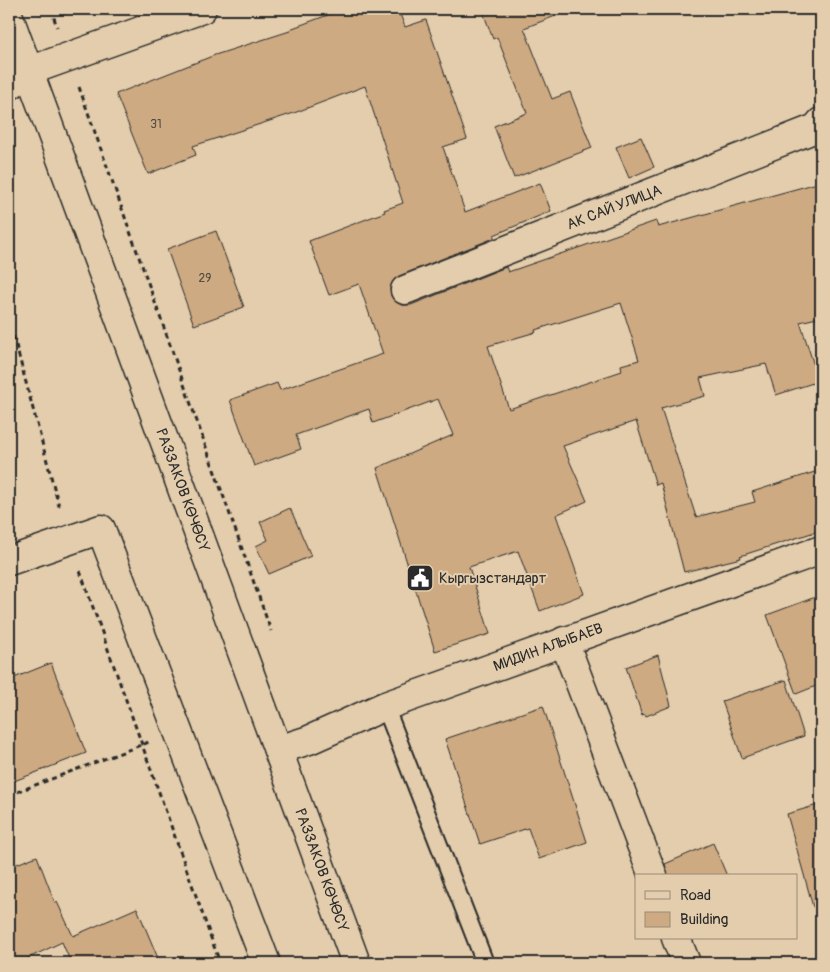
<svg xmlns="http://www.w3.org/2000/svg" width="830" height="972" viewBox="0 0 830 972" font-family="Pangolin,sans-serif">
  <rect width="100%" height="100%" fill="#e3cdac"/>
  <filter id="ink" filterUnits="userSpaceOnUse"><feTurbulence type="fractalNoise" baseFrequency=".02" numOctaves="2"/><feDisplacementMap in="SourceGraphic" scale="10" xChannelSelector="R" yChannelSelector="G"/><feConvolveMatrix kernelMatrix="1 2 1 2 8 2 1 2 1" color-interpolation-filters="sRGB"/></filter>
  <g filter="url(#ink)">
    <g fill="#ceaa82" stroke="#2b2b2b" fill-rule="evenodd">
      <path d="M344,9H398L405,27L426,20L467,139L443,147L465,212L540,183L551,211L494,235V238L399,276L393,281L390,288L391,296L396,302L402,305H411L506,267L508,272L656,221L658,227L821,182V317L800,322L819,381L776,395L766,364L700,378L705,396L661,408L696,517L755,502L752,492L821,470V530L740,556L741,558L684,572L661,483L656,485L636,421L563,446L587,501L556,515L584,594L540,611L518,551L469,567L490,634L435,651L377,468L453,435L438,399L373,423L369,409L296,435L301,449L254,466L230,400L277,383L280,390L383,354L359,284L329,295L309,241L385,212L384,210L403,203L365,86L294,113L193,146L196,155L148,174L116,94L215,55L290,31V29ZM621,303L639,360L621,365L622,371L509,409L488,346L536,332L535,330Z"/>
      <path d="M482,9H566V12L524,28L552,99L570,92L592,148L514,178L494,126L527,113L497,37L493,39Z"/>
      <path d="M641,137L654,167L629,178L616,147Z"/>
      <path d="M216,231L244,307L194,325L167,249Z"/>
      <path d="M290,508L311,556L269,574L256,546L268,540L260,522Z"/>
      <path d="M821,595V684L796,694L767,615Z"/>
      <path d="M658,655L671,706L646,716L645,714L642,715L626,667Z"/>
      <path d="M51,663L86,753L9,783V680Z"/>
      <path d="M786,680L804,736L742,758L722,701Z"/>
      <path d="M543,706L587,842L539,859L528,828L480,844L445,739Z"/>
      <path d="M821,804V906L813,907L787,814Z"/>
      <path d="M713,843L727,876H668L665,864Z"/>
      <path d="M37,856L55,903L57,902L73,936L137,908L160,963H71L62,942L18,963H9V867Z"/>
    </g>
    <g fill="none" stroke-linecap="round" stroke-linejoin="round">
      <g stroke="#2b2b2b" stroke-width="20">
        <path id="service" d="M385,706L485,963"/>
      </g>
      <g stroke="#2b2b2b" stroke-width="31">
        <g id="minor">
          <path d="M9,86L29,71L202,9"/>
          <path d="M405,290L816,128L821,122"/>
          <path d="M9,561L101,529L266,963"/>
          <path d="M564,641L653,876"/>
          <path d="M278,750L309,740L385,706L821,550"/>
          <path d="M676,938L686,963"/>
        </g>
      </g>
      <g stroke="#2b2b2b" stroke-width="31">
        <path id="trunk" d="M9,17L356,963"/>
      </g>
      <g stroke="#2b2b2b" stroke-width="3" stroke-dasharray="5 4" stroke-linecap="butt">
        <path d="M51,9L57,27"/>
        <path d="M79,87L271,631"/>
        <path d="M9,319L60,510"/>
        <path d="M80,571L220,963"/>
        <path d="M9,795L149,742"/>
      </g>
      <use href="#service" stroke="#e3cdac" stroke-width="16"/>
      <use href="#minor" stroke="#e3cdac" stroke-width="28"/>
      <use href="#trunk" stroke="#e3cdac" stroke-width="28"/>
    </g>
  </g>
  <defs>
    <g id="civic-square" transform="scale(1.4375)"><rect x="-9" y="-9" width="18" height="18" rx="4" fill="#2b2b2b" stroke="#e3cdac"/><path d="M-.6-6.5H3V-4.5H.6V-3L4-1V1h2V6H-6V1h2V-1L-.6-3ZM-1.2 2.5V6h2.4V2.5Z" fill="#fff"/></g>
  </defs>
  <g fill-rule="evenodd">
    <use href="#civic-square" x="420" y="578"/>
  </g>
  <g text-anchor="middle" stroke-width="4" stroke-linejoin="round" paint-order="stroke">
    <g font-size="12" fill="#544b41">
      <text x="156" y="128">31</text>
      <text x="205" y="282">29</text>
    </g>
    <g font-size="15" fill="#2b2b2b" stroke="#e3cdac">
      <text transform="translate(614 207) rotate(-21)" y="5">АК САЙ УЛИЦА</text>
      <text transform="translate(183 490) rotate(70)" y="5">РАЗЗАКОВ КӨЧӨСҮ</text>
      <text transform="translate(548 647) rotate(-20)" y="5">МИДИН АЛЫБАЕВ</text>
      <text transform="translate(322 870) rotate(70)" y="5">РАЗЗАКОВ КӨЧӨСҮ</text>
    </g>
    <g font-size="15" fill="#2b2b2b" stroke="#e3cdac" text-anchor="start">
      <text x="439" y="583">Кыргызстандарт</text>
    </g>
  </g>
  <rect width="830" height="972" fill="none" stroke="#e3cdac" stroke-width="30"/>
  <rect x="15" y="15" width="800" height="942" fill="none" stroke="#2b2b2b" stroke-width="2" filter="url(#ink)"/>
  <rect x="635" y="874" width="162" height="65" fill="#e3cdac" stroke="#998c78"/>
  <rect x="645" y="891" width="25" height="8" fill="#e3cdac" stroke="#998c78"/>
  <text x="680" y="900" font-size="15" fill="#2b2b2b">Road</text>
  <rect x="645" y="912" width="25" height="15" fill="#ceaa82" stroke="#998c78"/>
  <text x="680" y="924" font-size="15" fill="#2b2b2b">Building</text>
</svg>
